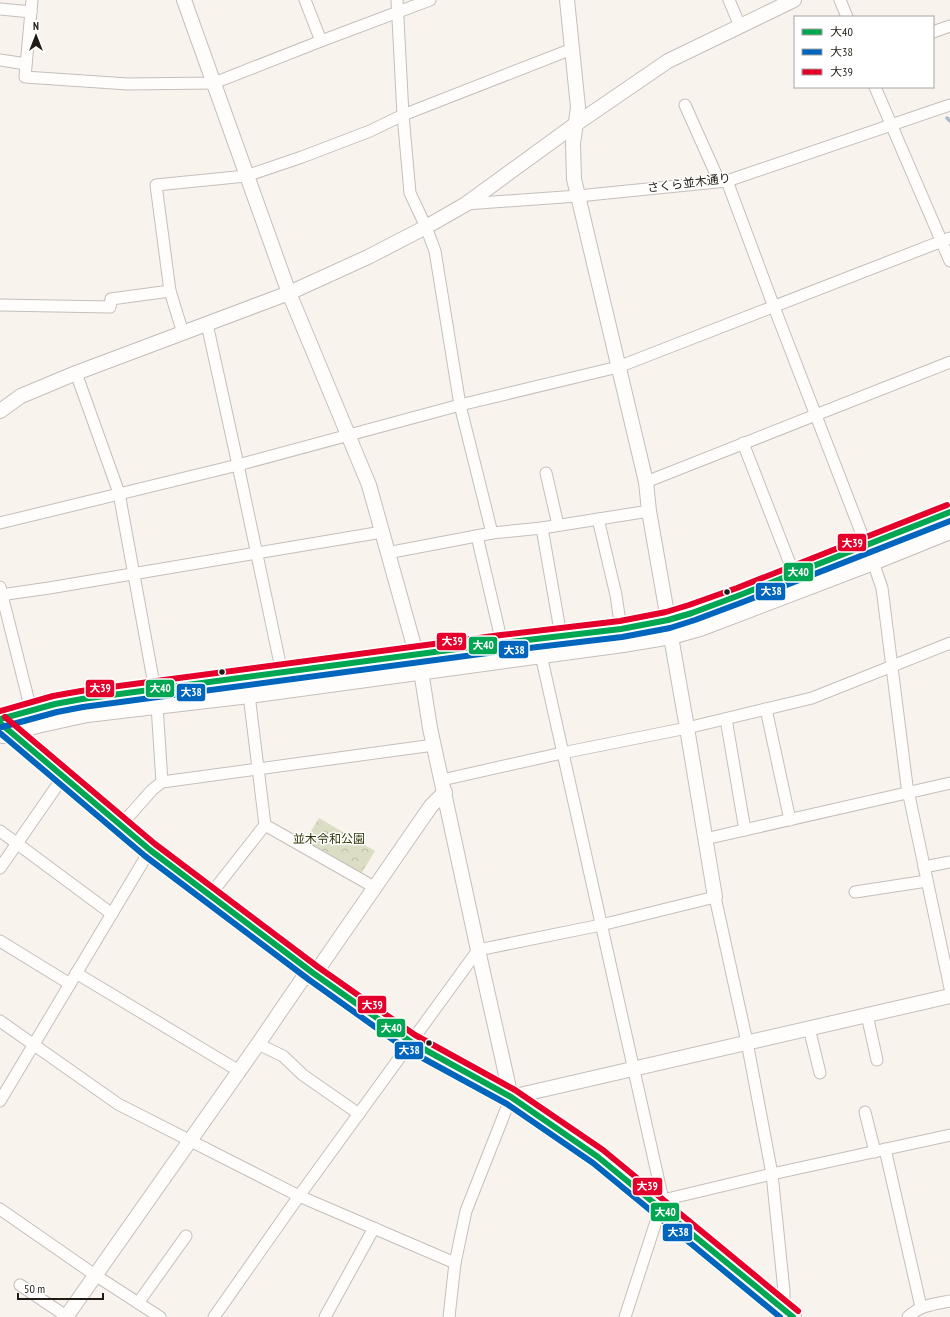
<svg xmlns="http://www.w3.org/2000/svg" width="950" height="1317" viewBox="0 0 950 1317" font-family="'PT Sans Narrow','Noto Sans JP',sans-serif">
  <defs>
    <pattern id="forest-crowns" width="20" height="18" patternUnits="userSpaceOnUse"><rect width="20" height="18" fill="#dbdec5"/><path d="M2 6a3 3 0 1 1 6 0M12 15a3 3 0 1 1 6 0" fill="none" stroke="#bcbea8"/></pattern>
  </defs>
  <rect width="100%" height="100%" fill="#f9f3ee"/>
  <path fill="url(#forest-crowns)" d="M319,818L375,851L361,874L305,841Z"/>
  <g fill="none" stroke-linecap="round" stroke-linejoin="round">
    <path stroke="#afbad1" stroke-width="3.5" d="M947,118L950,121"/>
    <g stroke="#c5bfba" stroke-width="13">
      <g id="minor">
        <path d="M32,0L25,77L128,84L214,83L321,41L430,0"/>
        <path d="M305,0L321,41"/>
        <path d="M397,0L403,115L410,193L426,227L435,251L460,405L492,533"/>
        <path d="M729,0L740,26"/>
        <path d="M840,0L847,17"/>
        <path d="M0,9L31,12"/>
        <path d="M933,32L950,26"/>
        <path d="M0,60L26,64"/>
        <path d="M875,87L950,261"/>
        <path d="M685,105L719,181"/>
        <path d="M727,181L774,307L866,545"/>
        <path d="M466,204L578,196L727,181L950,105"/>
        <path d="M0,305L110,307L111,299L170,291"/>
        <path d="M207,324L238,465L282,673"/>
        <path d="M183,333L170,291L156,185L246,176L302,157L370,131L403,115L572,49"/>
        <path d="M76,373L119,493L155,690"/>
        <path d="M743,443L794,574"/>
        <path d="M546,473L558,525"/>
        <path d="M646,482L950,362"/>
        <path d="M598,519L616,595L621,629"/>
        <path d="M0,523L238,465L460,405L618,367L950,238"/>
        <path d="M542,528L561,636"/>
        <path d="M477,536L502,643"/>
        <path d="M387,553L492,533L542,528L649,511"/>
        <path d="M873,562L882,588L907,786L950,988"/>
        <path d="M0,587L31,710"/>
        <path d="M0,595L49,588L382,532"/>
        <path d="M541,655L663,1200L625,1317"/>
        <path d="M766,709L790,820"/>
        <path d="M726,719L745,830"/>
        <path d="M442,780L562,753L687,728L812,698L950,643"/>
        <path d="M162,782L434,745"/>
        <path d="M121,825L152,790L162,782L157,706"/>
        <path d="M265,825L374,887"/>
        <path d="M0,831L112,914"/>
        <path d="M705,839L950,783"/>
        <path d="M924,867L950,862"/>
        <path d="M0,868L63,777"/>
        <path d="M855,892L927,881"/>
        <path d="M210,895L265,825L249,695"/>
        <path d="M0,941L70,984"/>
        <path d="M76,973L239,1071"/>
        <path d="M867,1015L877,1060"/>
        <path d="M0,1021L118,1104L299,1196L455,1263"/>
        <path d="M809,1028L820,1073"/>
        <path d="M258,1044L283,1056L303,1075L359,1114"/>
        <path d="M0,1101L150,850"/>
        <path d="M865,1112L875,1152"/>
        <path d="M885,1149L921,1307"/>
        <path d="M663,1200L772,1174L950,1135"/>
        <path d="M0,1209L95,1275L160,1317"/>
        <path d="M20,1285L66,1316"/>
        <path d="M138,1303L186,1236"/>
        <path d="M214,1317L299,1196L478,950L601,925L715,897L747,1042L772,1174L784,1291V1299L781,1308"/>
        <path d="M325,1317L374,1228"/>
        <path d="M449,1317L455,1263L466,1211L511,1097"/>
        <path d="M908,1317C920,1305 935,1304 950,1301"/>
      </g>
    </g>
    <g stroke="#c5bfba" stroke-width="16">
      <g id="tertiary">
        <path d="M184,0L289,293L369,485L421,671L430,728L478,950L511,1097L950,996"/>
        <path d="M567,0L578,107L573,144L574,179L646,482L649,511L687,728L715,897"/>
        <path d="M0,411L21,396L76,373L289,293L368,257L426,227L466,204L576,124L668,61L794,0"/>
        <path d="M66,1317L258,1044L301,981L313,973L321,965L431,806L445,792"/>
      </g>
    </g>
    <g stroke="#c5bfba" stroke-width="18">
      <g id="secondary">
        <path d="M0,719L55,704L82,699L502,643L621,629L668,620L692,613L740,595L950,512"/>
        <path d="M0,723L150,850L313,973L411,1042L511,1097L598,1157L793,1317"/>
        <path d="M3,735L37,725L87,714L249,695L623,644L671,636L700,628L873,562L950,531"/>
      </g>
    </g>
    <use href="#minor" stroke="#fefdfc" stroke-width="11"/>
    <use href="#tertiary" stroke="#fefdfc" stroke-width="14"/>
    <use href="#secondary" stroke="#fefdfc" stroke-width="16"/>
    <g stroke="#fff" stroke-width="9">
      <g id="bus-1">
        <path d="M0,719L55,704L82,699L502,643L621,629L668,620L692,613L740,595L950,512"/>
        <path d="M0,723L150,850L313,973L411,1042L511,1097L598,1157L793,1317"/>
      </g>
    </g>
    <g stroke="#fff" stroke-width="9">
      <g id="bus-2">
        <path d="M2,727L57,712L83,707L503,651L622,637L670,628L695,620L743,602L950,521"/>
        <path d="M0,733L145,856L308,979L406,1049L507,1104L593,1163L780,1317"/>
      </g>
    </g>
    <g stroke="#fff" stroke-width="9">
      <g id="bus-3">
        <path d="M0,711L53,696L81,691L501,635L620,621L666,612L689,605L737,588L947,505"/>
        <path d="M5,717L155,844L318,967L415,1035L515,1090L603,1150L798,1311"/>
      </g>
    </g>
    <use href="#bus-1" stroke="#00a651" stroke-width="6"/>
    <use href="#bus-2" stroke="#0065bd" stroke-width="6"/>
    <use href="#bus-3" stroke="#e4002b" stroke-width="6"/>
  </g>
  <g fill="#211b14" stroke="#fff" stroke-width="1.5">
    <circle cx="727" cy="592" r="3.5"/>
    <circle cx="222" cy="672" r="3.5"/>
    <circle cx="429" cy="1043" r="3.5"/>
  </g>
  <g text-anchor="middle" stroke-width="3" stroke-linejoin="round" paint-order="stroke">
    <g font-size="12" fill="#211b14" stroke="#fff">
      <text transform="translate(689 183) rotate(-7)" y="4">さくら並木通り</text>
    </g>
    <g font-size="12" fill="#323908" stroke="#fff">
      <text x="329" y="843">並木令和公園</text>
    </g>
  </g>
  <g stroke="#fff" stroke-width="1.5">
    <rect x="837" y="533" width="30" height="19" rx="4" fill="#e4002b"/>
    <rect x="783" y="562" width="31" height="20" rx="4" fill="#00a651"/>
    <rect x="755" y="582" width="31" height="19" rx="4" fill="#0065bd"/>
    <rect x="436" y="632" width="31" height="19" rx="4" fill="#e4002b"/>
    <rect x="468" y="636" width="30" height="19" rx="4" fill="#00a651"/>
    <rect x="498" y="640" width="31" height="19" rx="4" fill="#0065bd"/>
    <rect x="85" y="679" width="30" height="19" rx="4" fill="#e4002b"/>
    <rect x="145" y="679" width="30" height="19" rx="4" fill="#00a651"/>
    <rect x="176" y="683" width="30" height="19" rx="4" fill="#0065bd"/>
    <rect x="357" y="995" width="30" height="19" rx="4" fill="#e4002b"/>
    <rect x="376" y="1018" width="30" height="20" rx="4" fill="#00a651"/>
    <rect x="394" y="1041" width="30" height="19" rx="4" fill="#0065bd"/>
    <rect x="632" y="1177" width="31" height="19" rx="4" fill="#e4002b"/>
    <rect x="650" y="1202" width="30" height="20" rx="4" fill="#00a651"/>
    <rect x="662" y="1223" width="31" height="19" rx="4" fill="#0065bd"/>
  </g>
  <g font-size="11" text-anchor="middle" font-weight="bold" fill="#fff">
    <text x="852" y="547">大39</text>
    <text x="798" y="576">大40</text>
    <text x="771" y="595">大38</text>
    <text x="452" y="645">大39</text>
    <text x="483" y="649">大40</text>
    <text x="514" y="654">大38</text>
    <text x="100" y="692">大39</text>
    <text x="160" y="692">大40</text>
    <text x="191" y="696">大38</text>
    <text x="372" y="1009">大39</text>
    <text x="391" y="1032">大40</text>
    <text x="409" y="1054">大38</text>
    <text x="647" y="1190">大39</text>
    <text x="665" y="1216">大40</text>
    <text x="678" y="1236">大38</text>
  </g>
  <rect x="794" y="16" width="140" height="72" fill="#ffffff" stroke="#a6a4a1"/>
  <rect x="802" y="29" width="20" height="6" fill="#00a651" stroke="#a6a4a1"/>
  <text x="830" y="36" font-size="12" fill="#211b14">大40</text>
  <rect x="802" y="49" width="20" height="6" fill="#0065bd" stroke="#a6a4a1"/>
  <text x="830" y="56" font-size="12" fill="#211b14">大38</text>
  <rect x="802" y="69" width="20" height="6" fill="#e4002b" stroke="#a6a4a1"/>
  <text x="830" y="76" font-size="12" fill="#211b14">大39</text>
  <g transform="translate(36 36)" stroke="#ffffff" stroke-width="3" paint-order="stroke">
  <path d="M0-3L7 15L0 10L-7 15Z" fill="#211b14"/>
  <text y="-6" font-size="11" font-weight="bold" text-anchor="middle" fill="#211b14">N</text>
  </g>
  <path d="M18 1293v6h85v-6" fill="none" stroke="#211b14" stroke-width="2"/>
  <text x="24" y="1293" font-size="12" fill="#211b14" stroke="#ffffff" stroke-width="3" paint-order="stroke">50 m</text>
</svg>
